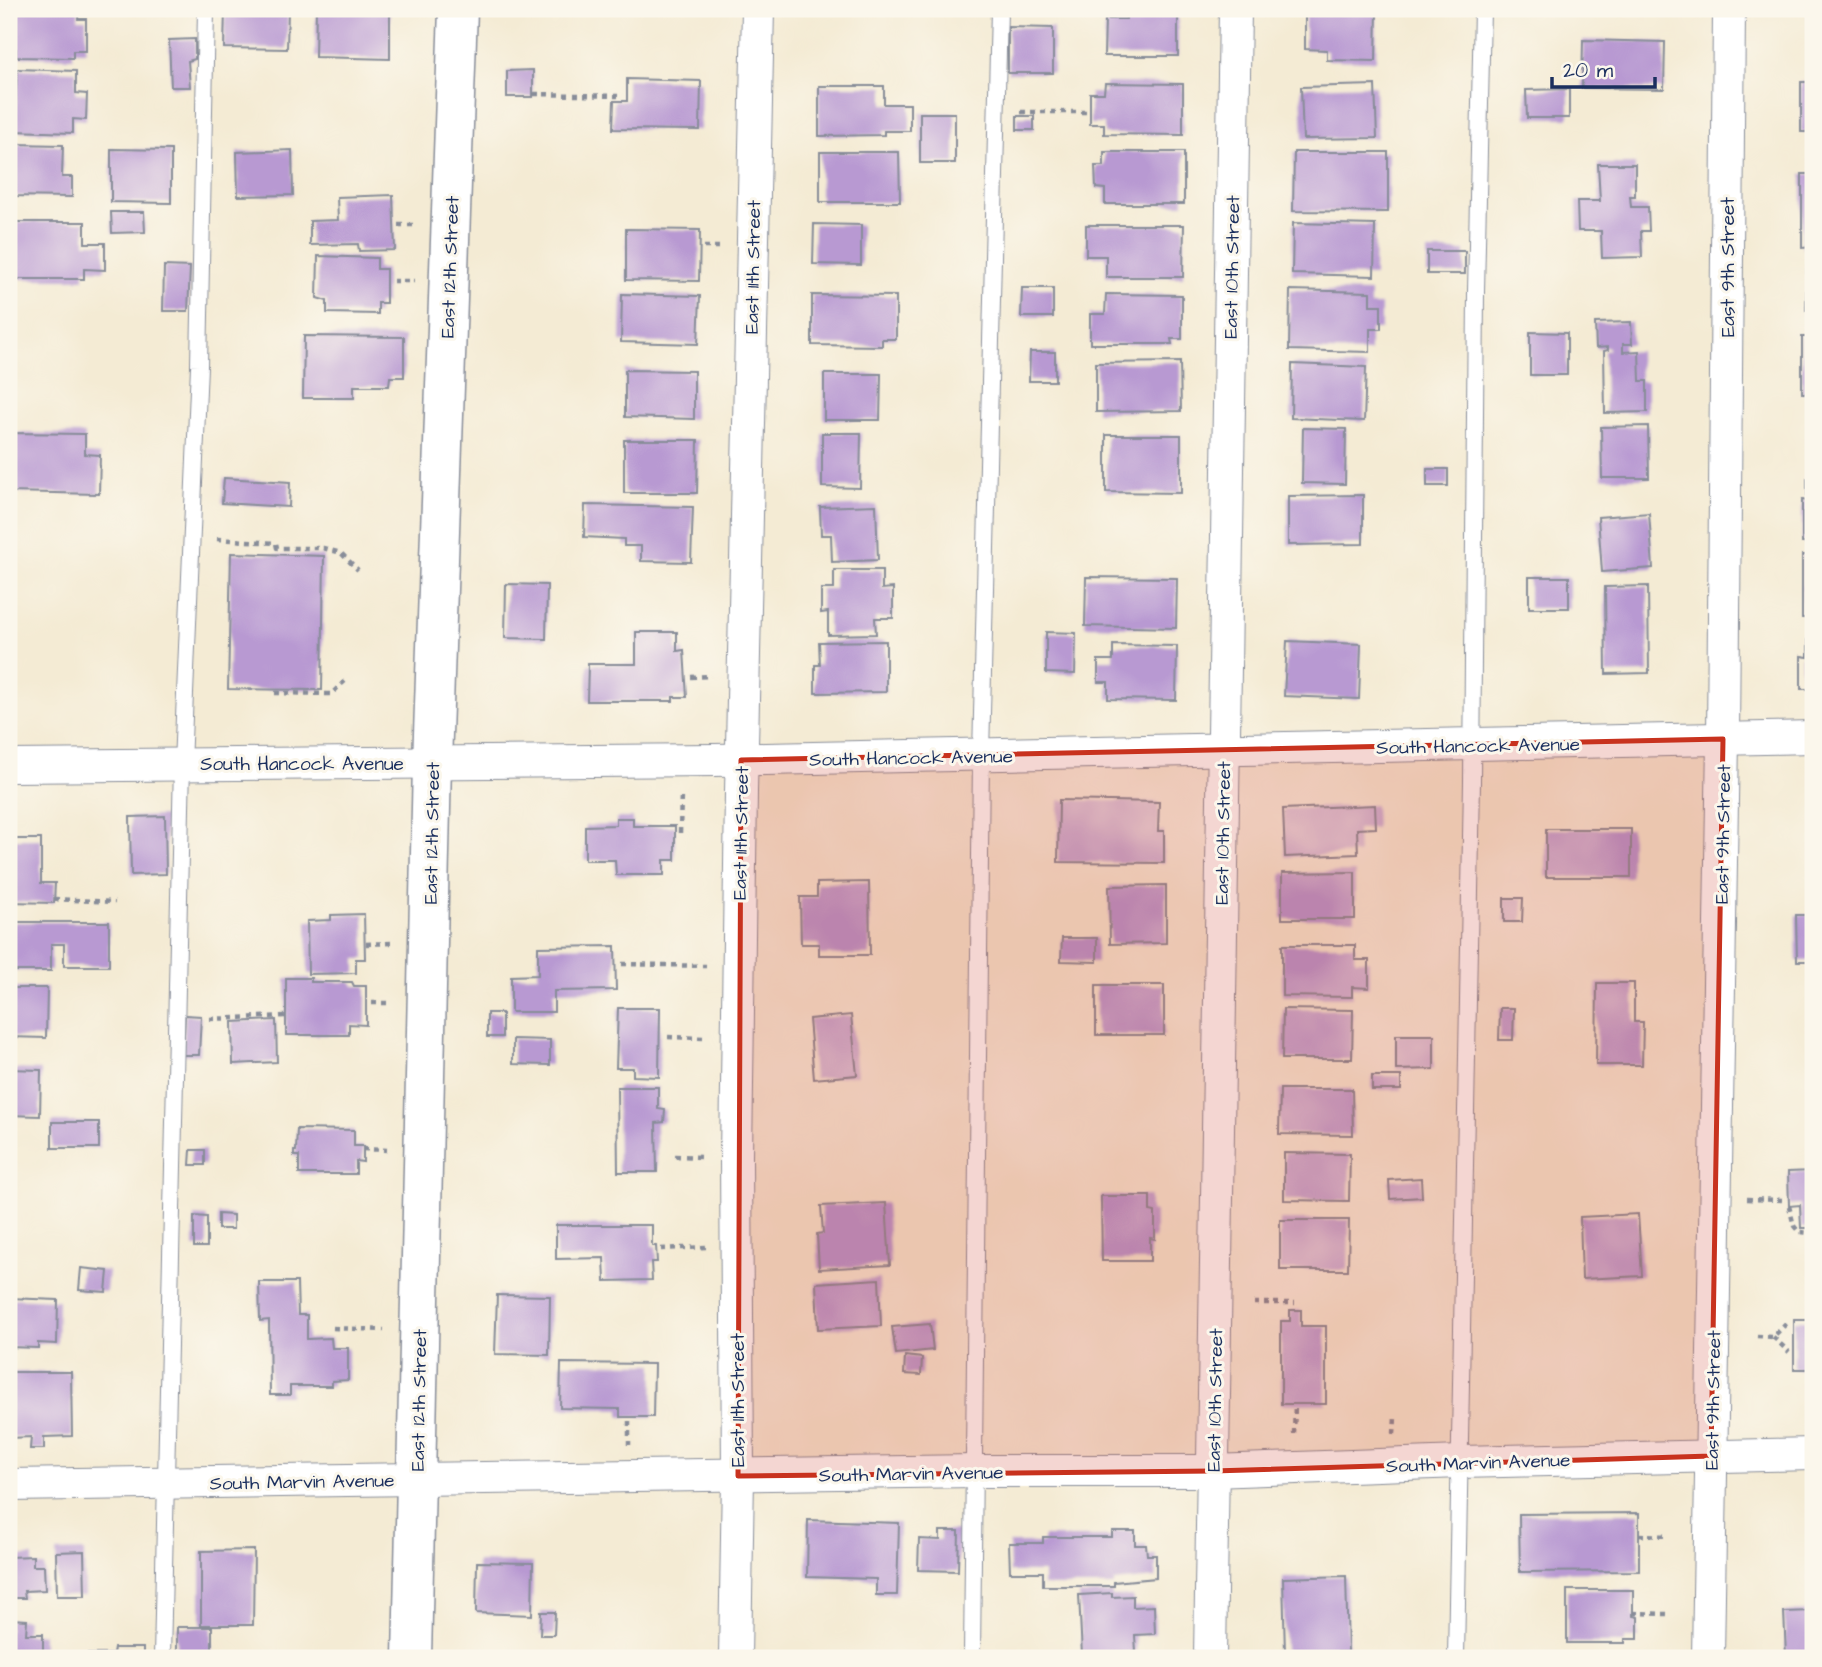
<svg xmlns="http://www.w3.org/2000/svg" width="1822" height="1667" viewBox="0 0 1822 1667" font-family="'Architects Daughter',sans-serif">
  <rect width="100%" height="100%" fill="#fbf7ec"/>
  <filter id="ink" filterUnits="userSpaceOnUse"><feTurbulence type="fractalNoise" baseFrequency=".0143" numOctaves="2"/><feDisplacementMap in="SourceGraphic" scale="14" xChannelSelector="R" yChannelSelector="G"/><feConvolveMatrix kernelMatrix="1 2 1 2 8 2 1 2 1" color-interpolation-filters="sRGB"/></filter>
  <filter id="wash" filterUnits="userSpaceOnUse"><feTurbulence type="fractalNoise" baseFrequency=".00686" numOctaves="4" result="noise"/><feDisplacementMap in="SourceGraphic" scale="28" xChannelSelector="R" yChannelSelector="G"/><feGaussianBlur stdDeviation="1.57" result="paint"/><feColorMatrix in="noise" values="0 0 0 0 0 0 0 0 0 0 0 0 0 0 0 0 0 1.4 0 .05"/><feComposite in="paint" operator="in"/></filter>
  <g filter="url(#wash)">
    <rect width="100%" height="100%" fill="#f4ebd4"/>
    <g id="blocks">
      <g fill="#b899d2">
        <path d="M16,9H79L78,19H86V51H73V58L16,57V49H9V10Z"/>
        <path d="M225,9H288L287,49L224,48Z"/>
        <path d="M316,9H390V59L315,57Z"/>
        <path d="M1126,9H1178V56H1104L1105,19H1126Z"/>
        <path d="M1305,9H1377L1376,61L1327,60V50L1305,49Z"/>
        <path d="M1008,27L1053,28V73H1008Z"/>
        <path d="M195,39V59L188,61L190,87H171L169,40Z"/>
        <path d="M1583,40L1665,42L1664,89L1582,88Z"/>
        <path d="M17,69L76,71V93L87,94L86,120L73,119V133L14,131Z"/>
        <path d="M533,70V97H507V71Z"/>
        <path d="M627,79L701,81L700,130L613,129L614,101H627Z"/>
        <rect x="1801" y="82" width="12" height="50"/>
        <path d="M1105,83L1183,84V135L1104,134V124H1090V93H1104Z"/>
        <path d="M1375,85L1377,138L1303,139L1301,87Z"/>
        <path d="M819,86H884V104H910V131H884V135L819,136Z"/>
        <path d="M1569,89V118H1527L1526,90Z"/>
        <rect x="920" y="113" width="35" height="50"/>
        <rect x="1017" y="116" width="17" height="14"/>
        <path d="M14,144L63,145L62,177H72V197L9,196V162H13Z"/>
        <path d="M111,149L171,150V203L111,202Z"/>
        <path d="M292,150L293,195L238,196L237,152Z"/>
        <path d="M820,152H899L900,202H820Z"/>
        <path d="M1104,152H1184V204H1105V189L1096,188L1095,166H1104Z"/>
        <path d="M1294,152H1388V212L1293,211Z"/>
        <path d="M1598,164H1635V196H1630L1631,207H1648L1649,231H1641L1642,257L1602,258L1601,231H1578L1577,201H1600Z"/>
        <path d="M1802,174H1813V247L1802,248Z"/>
        <path d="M393,195L395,250L359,251L358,244L310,245V221L338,220L337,197Z"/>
        <path d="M111,212H144L145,232L112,233Z"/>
        <path d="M9,222H85V243H105V270L84,269V279H9Z"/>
        <path d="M1293,223L1375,225L1374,276L1292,274Z"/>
        <path d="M814,224L861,225V265L813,264Z"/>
        <path d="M1086,225H1184L1183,277H1106V256H1086Z"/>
        <path d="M626,229L700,230L699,281L626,280Z"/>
        <rect x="1427" y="251" width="38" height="23"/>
        <path d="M318,256L377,258V269H386V303H378V314L327,313V301L317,298Z"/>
        <path d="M1807,263H1813V310H1806Z"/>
        <path d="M164,266L190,267L188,311H163Z"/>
        <path d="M1022,288H1053V317H1021Z"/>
        <path d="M1290,290L1370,292V305H1381V329H1370V352L1289,350Z"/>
        <path d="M622,294L700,296L698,344L621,342Z"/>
        <path d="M1106,294L1182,295V339H1171L1172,344H1090V314H1105Z"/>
        <path d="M812,295L896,296V339H882V346L812,345Z"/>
        <path d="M1631,322L1632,344H1623V352L1639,351L1640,381H1647V412L1605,413L1604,351L1608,350V347L1596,348L1595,323Z"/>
        <path d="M1530,332L1567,333V375H1530Z"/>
        <path d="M304,336L404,337V377H390L389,386H354V398H303Z"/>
        <rect x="1802" y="337" width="11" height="56"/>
        <path d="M1030,352H1055V381H1029Z"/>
        <path d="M1180,362L1181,411L1096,412V363Z"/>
        <path d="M1292,364L1366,367L1364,421L1291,418Z"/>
        <path d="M625,370L694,371V419L625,417Z"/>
        <path d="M824,374H881L880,420H824Z"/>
        <path d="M1809,415L1813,416V467H1808Z"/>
        <path d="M1648,426L1649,478H1602L1601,427Z"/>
        <path d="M1303,428L1346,429L1345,484L1302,483Z"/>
        <path d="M9,433L85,434V454L100,455L99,494L9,492Z"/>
        <path d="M822,433H861L860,488L822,487Z"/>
        <path d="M1106,435H1181V493L1106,492Z"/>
        <path d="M624,440H698L697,493H624Z"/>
        <rect x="1427" y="469" width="21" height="17"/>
        <path d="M224,478L290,482L289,507L222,503Z"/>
        <path d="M1807,479H1813V543H1802V500L1807,501Z"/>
        <path d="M1363,495V544L1288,545V496Z"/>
        <path d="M585,505L693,507L691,562L641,561V546H624V539L584,537Z"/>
        <path d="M876,505L878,560L832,562L831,535H821L820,507Z"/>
        <path d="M1649,513L1653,568L1602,572L1598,517Z"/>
        <path d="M231,553L324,556L322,690L228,689Z"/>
        <rect x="1802" y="555" width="11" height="63"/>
        <path d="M834,570H882V589L893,588V618H875L876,634L828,635V612L821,613V589H834Z"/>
        <path d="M1086,577L1177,578L1176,628L1085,626Z"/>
        <rect x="1529" y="577" width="40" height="31"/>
        <path d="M506,584L547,585L546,639L505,638Z"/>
        <path d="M1648,586L1649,673L1606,674L1605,587Z"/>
        <path d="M1808,631H1813V689H1801V656L1808,657Z"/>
        <path d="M636,632H677V651L684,650L687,697H673V701H587L588,664H636Z"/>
        <path d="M1046,632L1076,633L1075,674L1046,673Z"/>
        <path d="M886,641V692L815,693V665H820L819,642Z"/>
        <path d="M1287,641L1361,644L1359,699L1284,696Z"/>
        <path d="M1113,645L1177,646L1176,700L1108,699V682H1098V660H1113Z"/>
        <path d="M1059,800L1159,802L1158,831H1164V863L1058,862Z"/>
        <path d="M1375,805L1376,828L1357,829L1358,854L1285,857L1283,809Z"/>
        <path d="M165,816L166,874L131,875L130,817Z"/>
        <path d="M616,818H633V826H675V860H664V875H616L615,860H585V826L616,825Z"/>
        <rect x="1546" y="829" width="85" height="48"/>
        <path d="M9,839H41V883H55L54,903L9,902Z"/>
        <path d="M1355,872V919H1282V873Z"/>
        <path d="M869,882L870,955H819V944H801L800,897H817V883Z"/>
        <path d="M1166,885V943L1110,944L1109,886Z"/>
        <path d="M1504,898H1523L1522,922H1504Z"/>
        <path d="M364,914L365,959H356V973L308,974L307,921L331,920V915Z"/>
        <path d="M1796,915H1813V961H1797Z"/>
        <path d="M9,922H109V966H64V944H51V971H9Z"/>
        <path d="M1062,938H1097V962L1061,961Z"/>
        <path d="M1282,945H1355V960H1369V988L1352,987V997L1282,996Z"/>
        <path d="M615,946L616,990L554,991V1012H511V976L538,975V947Z"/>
        <path d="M286,978H311V982H352L354,986H366V1025L349,1024V1035H286Z"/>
        <path d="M1597,983H1634V1022H1643L1642,1065H1596Z"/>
        <rect x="1096" y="985" width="68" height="50"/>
        <path d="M9,988H47L46,1038L9,1037Z"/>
        <path d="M618,1008H660L659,1077L633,1076V1068H616Z"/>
        <path d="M1500,1008H1514L1513,1040H1499Z"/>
        <path d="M1283,1009L1353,1010L1352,1059H1282Z"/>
        <rect x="487" y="1013" width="15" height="24"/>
        <path d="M185,1015L201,1016L199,1055H183Z"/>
        <path d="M851,1015L857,1075L814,1079L809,1019Z"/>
        <path d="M276,1020L277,1062L233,1064L232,1022Z"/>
        <path d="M1396,1035H1434V1069L1396,1070Z"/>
        <path d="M513,1039L550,1040V1065L513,1064Z"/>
        <path d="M9,1069L41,1070L40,1116L9,1115Z"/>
        <rect x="1372" y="1076" width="29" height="14"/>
        <path d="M617,1087H658V1109L665,1110L664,1122L656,1123L657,1172H618Z"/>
        <path d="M1280,1089H1352L1353,1135L1279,1134Z"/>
        <rect x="52" y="1122" width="47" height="26"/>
        <path d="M297,1129L354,1130V1146H363V1162L356,1161V1174H299V1156H294V1151H296Z"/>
        <path d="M191,1150H205V1165H190Z"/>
        <path d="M1284,1153L1350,1154L1349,1201L1284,1200Z"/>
        <path d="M1813,1171V1228H1801L1800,1205L1789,1206L1788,1172Z"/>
        <path d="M1421,1178L1422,1197L1390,1199L1389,1180Z"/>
        <path d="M1101,1196H1150V1211L1155,1212V1239L1150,1238V1261H1102Z"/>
        <path d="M886,1203L890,1265L819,1269L817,1234L823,1233L821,1206Z"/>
        <path d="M218,1214L233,1215V1229H218Z"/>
        <path d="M1638,1214L1642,1276L1582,1279L1580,1217Z"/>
        <path d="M194,1216L207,1217V1247H194Z"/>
        <path d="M1280,1220H1349L1348,1270H1280Z"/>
        <path d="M556,1225H652V1246H656L657,1262H651L652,1280L605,1281L604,1258L556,1259Z"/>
        <path d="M81,1268L108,1271L106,1292L79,1290Z"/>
        <path d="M879,1279L881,1326L818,1329L816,1283Z"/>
        <path d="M259,1282H297L298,1315H307V1339L331,1338L332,1348H348V1380L332,1381V1386H290V1395H270L269,1320L260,1321Z"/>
        <path d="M497,1295L550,1296L549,1355L495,1354Z"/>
        <path d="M9,1298L58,1300L57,1344L38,1343V1348L9,1347Z"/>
        <path d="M1290,1310H1301V1326H1326V1404H1281V1321H1290Z"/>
        <rect x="1794" y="1320" width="19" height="49"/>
        <path d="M930,1324L933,1350L896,1354L892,1327Z"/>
        <path d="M905,1356L922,1358L921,1375L904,1374Z"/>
        <path d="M561,1363L654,1364L653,1417H620V1409L560,1408Z"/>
        <path d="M9,1372H71L72,1436L44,1437V1449H30L31,1437L9,1438Z"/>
        <path d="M1639,1513V1571L1520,1572L1519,1514Z"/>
        <path d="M808,1520L899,1523L897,1595H876V1579L807,1577Z"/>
        <path d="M940,1531H959L958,1571L918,1570L919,1539L940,1540Z"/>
        <path d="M1112,1531H1135V1545H1146L1147,1555H1156V1578L1114,1582V1586H1043V1572H1010L1009,1543H1043V1537H1112Z"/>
        <path d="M254,1550L253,1625H201V1551Z"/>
        <path d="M84,1551L85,1596H57L56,1552Z"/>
        <path d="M33,1556V1566H44L45,1590L24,1591L25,1598H9V1557Z"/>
        <path d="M477,1562L533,1563L532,1615L476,1613Z"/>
        <path d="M1346,1576L1348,1652L1285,1653L1283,1578Z"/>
        <path d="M1567,1590H1633V1616L1638,1617V1639H1625V1643H1567Z"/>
        <path d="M1112,1593V1597L1133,1596V1607L1154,1606L1155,1634L1135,1635L1136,1652L1082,1655L1079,1595Z"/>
        <path d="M1813,1611V1658H1808V1655H1786L1784,1612Z"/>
        <path d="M541,1612H555L554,1635H540Z"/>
        <path d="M9,1619L27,1620L26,1634H43V1658H9Z"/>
        <rect x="177" y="1627" width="35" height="31"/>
        <path d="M114,1648H143V1658H85V1654H113Z"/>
      </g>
    </g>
  </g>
  <g filter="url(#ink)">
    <use href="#blocks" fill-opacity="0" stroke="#888d99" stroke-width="2"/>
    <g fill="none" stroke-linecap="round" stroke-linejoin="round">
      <g stroke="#888d99" stroke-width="18">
        <g id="service">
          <path d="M162,1658L182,764L199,366L206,9"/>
          <path d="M972,1658L981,755L999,9"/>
          <path d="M1456,1658L1472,782L1476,292L1482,9"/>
        </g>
      </g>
      <g stroke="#888d99" stroke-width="34">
        <g id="minor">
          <path d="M9,766L715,760L1813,737"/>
          <path d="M9,1485L975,1471H1213L1461,1462L1813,1454"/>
          <path d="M735,1658L738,1476L736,1158L741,792L758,9"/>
          <path d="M1210,1658L1235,9"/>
          <path d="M1708,1658L1723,739L1729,9"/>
        </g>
      </g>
      <g stroke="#888d99" stroke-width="41">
        <path id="tertiary" d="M412,1658L432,763L458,9"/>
      </g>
      <g stroke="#888d99" stroke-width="4.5" stroke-dasharray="5 5" stroke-linecap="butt">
        <path d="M534,94L618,96"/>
        <path d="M1021,112H1091"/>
        <path d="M398,225H416"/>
        <path d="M704,247H720"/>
        <path d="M393,281H414"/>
        <path d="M217,539L276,543L277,548H323L341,553L358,570"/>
        <path d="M691,677L711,676"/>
        <path d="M275,693L331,694L346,680"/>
        <path d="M680,833L681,793"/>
        <path d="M54,899L115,902"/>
        <path d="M366,944L392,943"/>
        <path d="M622,964L706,966"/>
        <path d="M372,1003H390"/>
        <path d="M210,1019L286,1016"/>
        <path d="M668,1037L705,1038"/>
        <path d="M363,1149L387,1150"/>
        <path d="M675,1156L703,1157"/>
        <path d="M1747,1199L1785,1200"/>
        <path d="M1789,1206L1794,1226L1799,1232L1813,1233"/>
        <path d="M661,1249L706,1247"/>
        <path d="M1254,1303H1295"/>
        <path d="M333,1328L384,1330"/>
        <path d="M1757,1336L1773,1337L1789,1321"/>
        <path d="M1773,1337L1789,1352"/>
        <path d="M629,1421V1445"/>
        <path d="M1294,1434L1295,1404"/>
        <path d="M1394,1434L1395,1417"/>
        <path d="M1639,1535L1668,1536"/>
        <path d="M1633,1613L1667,1614"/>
      </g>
      <use href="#service" stroke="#fff" stroke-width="16"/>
      <use href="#minor" stroke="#fff" stroke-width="32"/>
      <use href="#tertiary" stroke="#fff" stroke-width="38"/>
    </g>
  </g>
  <path fill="#c8321e" fill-opacity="0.2" stroke="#c8321e" stroke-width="5" stroke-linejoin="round" d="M1723,739L1711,1456L1213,1471L738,1476L741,760Z"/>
  <g text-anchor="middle" stroke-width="6" stroke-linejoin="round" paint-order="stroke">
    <g font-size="19" fill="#1b2f5e" stroke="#fbf7ec">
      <text transform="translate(449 267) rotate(-88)" y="7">East 12th Street</text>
      <text transform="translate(752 267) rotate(-89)" y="7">East 11th Street</text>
      <text transform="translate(1231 267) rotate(-89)" y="7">East 10th Street</text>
      <text transform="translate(1727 267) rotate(-90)" y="7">East 9th Street</text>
      <text transform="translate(1478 745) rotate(-1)" y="7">South Hancock Avenue</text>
      <text transform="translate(911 757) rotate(-1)" y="7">South Hancock Avenue</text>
      <text x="302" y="770">South Hancock Avenue</text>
      <text transform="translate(431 833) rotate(-89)" y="7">East 12th Street</text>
      <text transform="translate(740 833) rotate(-89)" y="7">East 11th Street</text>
      <text transform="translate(1222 833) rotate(-89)" y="7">East 10th Street</text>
      <text transform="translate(1722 834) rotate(-89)" y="7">East 9th Street</text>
      <text transform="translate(418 1400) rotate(-89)" y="7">East 12th Street</text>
      <text transform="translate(737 1400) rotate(-90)" y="7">East 11th Street</text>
      <text transform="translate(1214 1400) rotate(-89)" y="7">East 10th Street</text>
      <text transform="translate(1712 1400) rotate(-89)" y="7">East 9th Street</text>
      <text transform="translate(1478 1462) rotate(-2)" y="7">South Marvin Avenue</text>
      <text transform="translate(911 1473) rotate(-1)" y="7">South Marvin Avenue</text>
      <text transform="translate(302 1481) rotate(-1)" y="7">South Marvin Avenue</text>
    </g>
  </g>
  <rect width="1822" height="1667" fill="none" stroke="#fbf7ec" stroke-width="35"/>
  <path d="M1552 77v10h103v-10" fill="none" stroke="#1b2f5e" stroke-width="3.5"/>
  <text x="1563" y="77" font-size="21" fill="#1b2f5e" stroke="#fbf7ec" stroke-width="5" paint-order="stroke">20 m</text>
</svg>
